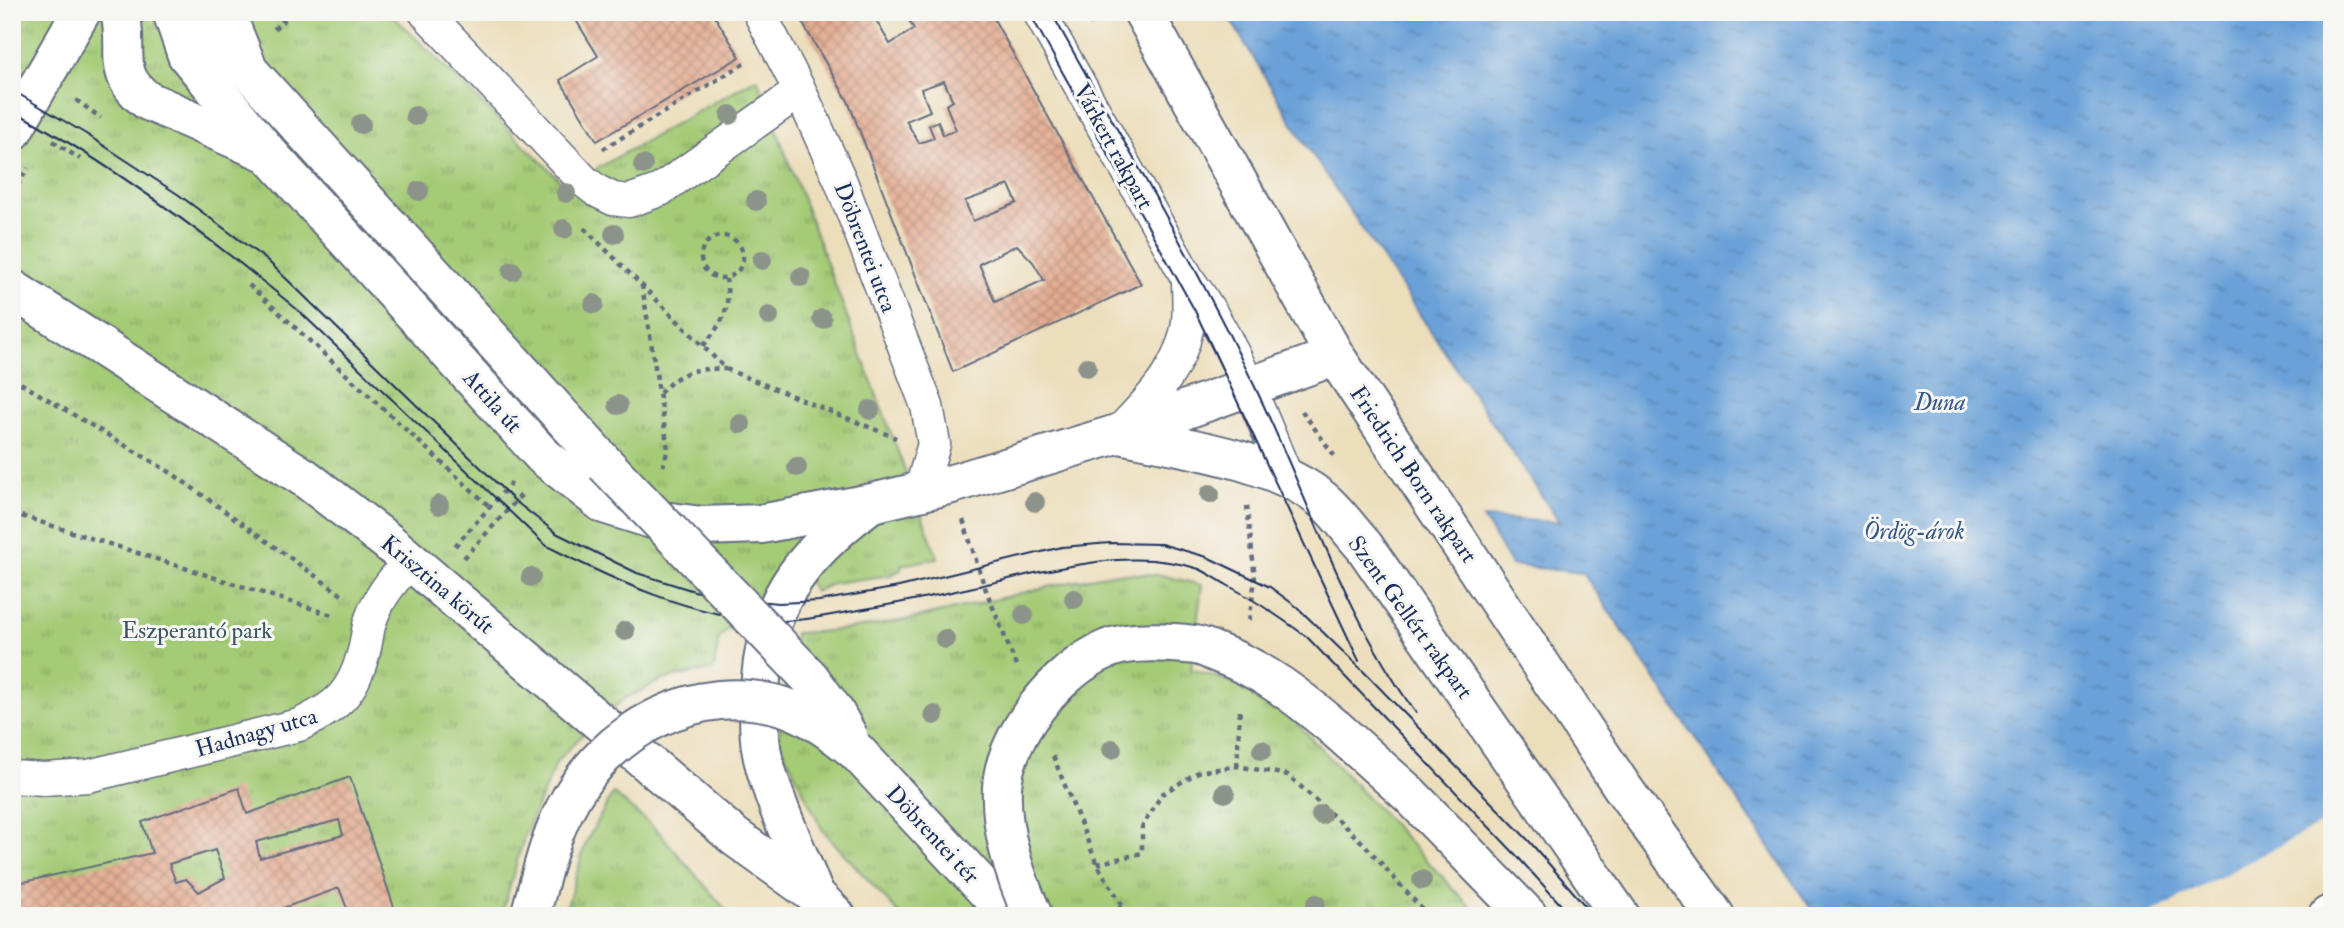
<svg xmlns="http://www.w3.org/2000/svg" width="2344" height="928" viewBox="0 0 2344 928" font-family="'IM FELL Double Pica',serif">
  <defs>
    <pattern id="grass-tufts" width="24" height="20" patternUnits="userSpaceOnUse" patternTransform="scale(1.75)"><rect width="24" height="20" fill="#a4cb76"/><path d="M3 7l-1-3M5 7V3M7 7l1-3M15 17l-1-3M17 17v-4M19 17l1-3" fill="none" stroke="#85a564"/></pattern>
    <pattern id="water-ripples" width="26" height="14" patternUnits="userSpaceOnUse" patternTransform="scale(1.75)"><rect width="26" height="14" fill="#6aa1d8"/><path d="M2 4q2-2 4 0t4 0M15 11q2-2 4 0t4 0" fill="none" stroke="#5684b2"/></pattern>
    <pattern id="building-cross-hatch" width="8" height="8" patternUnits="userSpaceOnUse" patternTransform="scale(1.75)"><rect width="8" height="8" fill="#e4ab90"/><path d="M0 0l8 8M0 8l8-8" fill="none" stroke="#b88c79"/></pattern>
  </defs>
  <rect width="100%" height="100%" fill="#f6f6f2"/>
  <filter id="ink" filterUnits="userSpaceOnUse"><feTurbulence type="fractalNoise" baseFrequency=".0143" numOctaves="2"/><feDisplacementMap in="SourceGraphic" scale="14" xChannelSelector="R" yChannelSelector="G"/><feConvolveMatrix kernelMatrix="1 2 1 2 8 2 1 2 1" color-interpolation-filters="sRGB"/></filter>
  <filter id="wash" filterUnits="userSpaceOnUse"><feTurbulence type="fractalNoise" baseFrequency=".00686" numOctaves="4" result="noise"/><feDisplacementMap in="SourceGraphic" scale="28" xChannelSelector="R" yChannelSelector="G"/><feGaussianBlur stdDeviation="1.57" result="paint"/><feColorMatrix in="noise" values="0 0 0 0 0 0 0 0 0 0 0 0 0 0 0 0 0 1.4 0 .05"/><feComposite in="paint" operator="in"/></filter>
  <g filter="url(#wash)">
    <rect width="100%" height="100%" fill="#ecdebb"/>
    <g fill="url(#grass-tufts)" stroke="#607d6a" stroke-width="2">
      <path d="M12,12H389L566,186L757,78L938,558L901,565V570L891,575L833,583L815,592L809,582L762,591L719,638L714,669L662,680L624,699L589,728L557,761L525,834L501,916H12Z"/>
      <path d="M1118,573L1161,575L1202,585L1191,669L1238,684L1295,721L1479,916H901L823,831L778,740L795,633C904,631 1010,590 1118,573Z"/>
      <path d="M613,793L658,831L731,916H564L586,842Z"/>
    </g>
    <path fill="url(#water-ripples)" stroke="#42689b" stroke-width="2" d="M1226,12H2332V916H1816L1583,573L1511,565L1483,518L1559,522L1304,142Z"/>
    <path fill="#ecdebb" d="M2332,818V916H2146Z"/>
    <g id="blocks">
      <g fill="url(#building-cross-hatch)" fill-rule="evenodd">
        <path d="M571,12H712L740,57L597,141L560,80L598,56Z"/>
        <path d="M796,12H871L890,44L914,29L904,12H990L1141,284L953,372L848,101ZM944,81L953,101L946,105L956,130L943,135L938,121L929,125L934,138L919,143L906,121L930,111L921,89ZM1009,185L1017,203L973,221L965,201ZM1017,245L1033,262L1044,280L995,302L979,264Z"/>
        <path d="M350,777L397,916H350L339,888L269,913L271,916H12V874L24,882L152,853L142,822L239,788L247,814ZM339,820L343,835L260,858L256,842ZM215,850L225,878L199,892L186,879L176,882L169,864Z"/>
      </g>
    </g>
  </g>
  <g filter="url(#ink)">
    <use href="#blocks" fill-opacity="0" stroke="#646c7f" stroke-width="2"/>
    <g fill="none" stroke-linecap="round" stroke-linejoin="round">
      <g stroke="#646c7f" stroke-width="35">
        <g id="street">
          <path d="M425,12L584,181L597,191L613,199L629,201L660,190L800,91"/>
          <path d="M759,12L800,91L841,182L927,406L934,444L920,492"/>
          <path d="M1039,12L1188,279C1233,338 1259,412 1288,480"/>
          <path d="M1118,433C1148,401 1178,374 1187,329C1190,313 1188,295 1188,279"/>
          <path d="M12,777L44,779L88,776L299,725C337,707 353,694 364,651C367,641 367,630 371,619C379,596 394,579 410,561"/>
        </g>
      </g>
      <g stroke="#646c7f" stroke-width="42">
        <g id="secondary">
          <path d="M120,12C130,52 110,73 148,101L263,151"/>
          <path d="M172,12L187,55L268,153L543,456L604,504L655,520L702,526L761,524L872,503L952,484L1117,434L1335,356"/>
          <path d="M1143,12L1335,356L1623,788L1715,916"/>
          <path d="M12,132L81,12"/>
          <path d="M12,289L305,478L387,541L735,837L814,894L836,916"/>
          <path d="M1119,434C1182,447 1274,459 1324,501C1339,514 1351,532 1364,546L1620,916"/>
          <path d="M814,894C797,850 774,803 763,758C758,738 759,714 760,693C764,604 798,559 867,506"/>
        </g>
      </g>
      <g stroke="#646c7f" stroke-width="42">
        <g id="primary">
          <path d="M178,12L249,71L605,464"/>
          <path d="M225,12L247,66"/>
          <path d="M1335,728L1410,795L1528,916"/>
          <path d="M857,752L1010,916"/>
          <path d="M829,909L832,916"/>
          <path d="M2328,916L2332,914"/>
        </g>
      </g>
      <g stroke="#646c7f" stroke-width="4.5" stroke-dasharray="5 5" stroke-linecap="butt">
        <path d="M1085,12L1094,29"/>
        <path d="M274,29L293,12"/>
        <path d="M76,100L101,118"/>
        <path d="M53,141L80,159"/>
        <path d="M603,149L745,63"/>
        <path d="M12,194L28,168"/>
        <path d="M584,228L726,369L896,438"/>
        <circle cx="722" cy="257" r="21"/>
        <path d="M249,285L489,506"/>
        <path d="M642,285L668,449L663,466"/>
        <path d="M703,346C723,322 731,310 726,279"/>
        <path d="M12,378L173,474L342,595"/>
        <path d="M660,393C681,370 696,368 726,369"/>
        <path d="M1302,411L1336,458"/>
        <path d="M1247,506L1255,579L1249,622"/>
        <path d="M12,513L335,616"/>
        <path d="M963,520L984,585L1018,670"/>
        <path d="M455,546L512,482"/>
        <path d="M464,558L524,492"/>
        <path d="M1053,756L1097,864L1129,916"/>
        <path d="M1237,766L1240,707"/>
        <path d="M1097,864L1142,853V827L1162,794L1198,772L1237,766L1288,775L1363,843L1428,916"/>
        <path d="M1111,916L1122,906"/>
      </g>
      <use href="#street" stroke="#fff" stroke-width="32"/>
      <use href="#secondary" stroke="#fff" stroke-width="38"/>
      <use href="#primary" stroke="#fff" stroke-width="38"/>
      <g stroke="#1b2f5e" stroke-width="2">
        <path d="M1029,12L1195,311L1359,661"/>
        <path d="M1051,12C1120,136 1193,258 1254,385C1306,492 1346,618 1416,713"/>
        <path d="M12,90L86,134L179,195L268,261L515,501L556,533L637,573L694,591L736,599L779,603L819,601L899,587L1062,547L1110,543L1161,544L1207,557L1270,587L1297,607L1365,673L1529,841L1594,916"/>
        <path d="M12,110C115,166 209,236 299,311L545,545C615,581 690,616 770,621C799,622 831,615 859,610C915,601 971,588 1026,575C1082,563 1142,550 1199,569C1208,573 1218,580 1227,585C1255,600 1281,618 1307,637L1516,855L1571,916"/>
      </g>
      <g stroke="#646c7f" stroke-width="42" stroke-linecap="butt">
        <g id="primary-bridge">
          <path d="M605,464L810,678L834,711L849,738"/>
          <path d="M530,916C540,880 548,842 565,809C604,730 698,679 785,707C812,716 835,734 857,752"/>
          <path d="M1033,916C1015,877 1000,832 1002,788C1004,736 1058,670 1105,650C1129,639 1169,642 1195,645C1203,646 1212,651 1220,654C1264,670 1299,698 1335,728"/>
        </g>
      </g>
      <use href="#primary-bridge" stroke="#fff" stroke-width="38"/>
    </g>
    <g fill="#8c938b">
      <circle cx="730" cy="115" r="10"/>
      <circle cx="415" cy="116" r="10"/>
      <circle cx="361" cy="124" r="10"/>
      <circle cx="643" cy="165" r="10"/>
      <circle cx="419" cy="191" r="10"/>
      <circle cx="566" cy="193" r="10"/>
      <circle cx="756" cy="201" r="10"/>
      <circle cx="564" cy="229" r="10"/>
      <circle cx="614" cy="234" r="10"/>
      <circle cx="762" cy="260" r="10"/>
      <circle cx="512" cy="271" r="10"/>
      <circle cx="801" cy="277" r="10"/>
      <circle cx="594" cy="304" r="10"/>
      <circle cx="769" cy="316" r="10"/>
      <circle cx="822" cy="319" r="10"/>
      <circle cx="1087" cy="367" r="10"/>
      <circle cx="618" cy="405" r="10"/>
      <circle cx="870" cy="410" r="10"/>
      <circle cx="741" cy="424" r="10"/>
      <circle cx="797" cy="467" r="10"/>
      <circle cx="1210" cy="494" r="10"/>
      <circle cx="1035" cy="502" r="10"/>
      <circle cx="439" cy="505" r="10"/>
      <circle cx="531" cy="577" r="10"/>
      <circle cx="1074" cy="599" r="10"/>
      <circle cx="1024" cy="615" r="10"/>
      <circle cx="625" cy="631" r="10"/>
      <circle cx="945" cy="639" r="10"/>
      <circle cx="934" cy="715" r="10"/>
      <circle cx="1112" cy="749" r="10"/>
      <circle cx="1262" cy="750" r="10"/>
      <circle cx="1225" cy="793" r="10"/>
      <circle cx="1321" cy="815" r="10"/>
      <circle cx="1422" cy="880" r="10"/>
      <circle cx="1316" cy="904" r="10"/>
    </g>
  </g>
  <g text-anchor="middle" stroke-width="6" stroke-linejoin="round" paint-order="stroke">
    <g font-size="23" fill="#1b2f5e" stroke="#f6f6f2">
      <text transform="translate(1114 146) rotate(61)" y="8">Várkert rakpart</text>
      <text transform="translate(866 247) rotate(69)" y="8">Döbrentei utca</text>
      <text transform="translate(493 401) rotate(48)" y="8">Attila út</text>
      <text transform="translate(1414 474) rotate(56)" y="8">Friedrich Born rakpart</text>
      <text transform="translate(438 584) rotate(40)" y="8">Krisztina körút</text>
      <text transform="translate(1411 617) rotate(54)" y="8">Szent Gellért rakpart</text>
      <text transform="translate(256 732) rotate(-16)" y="8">Hadnagy utca</text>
      <text transform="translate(933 834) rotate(47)" y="8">Döbrentei tér</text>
    </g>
    <g font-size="23" fill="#3d5664" stroke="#f6f6f2">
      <text x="197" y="638">Eszperantó park</text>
    </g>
    <g font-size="24" font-style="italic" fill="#375789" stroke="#f6f6f2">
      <text x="1940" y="410">Duna</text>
      <text x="1914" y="539">Ördög-árok</text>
    </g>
  </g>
  <rect width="2344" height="928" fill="none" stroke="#f6f6f2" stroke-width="42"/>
</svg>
